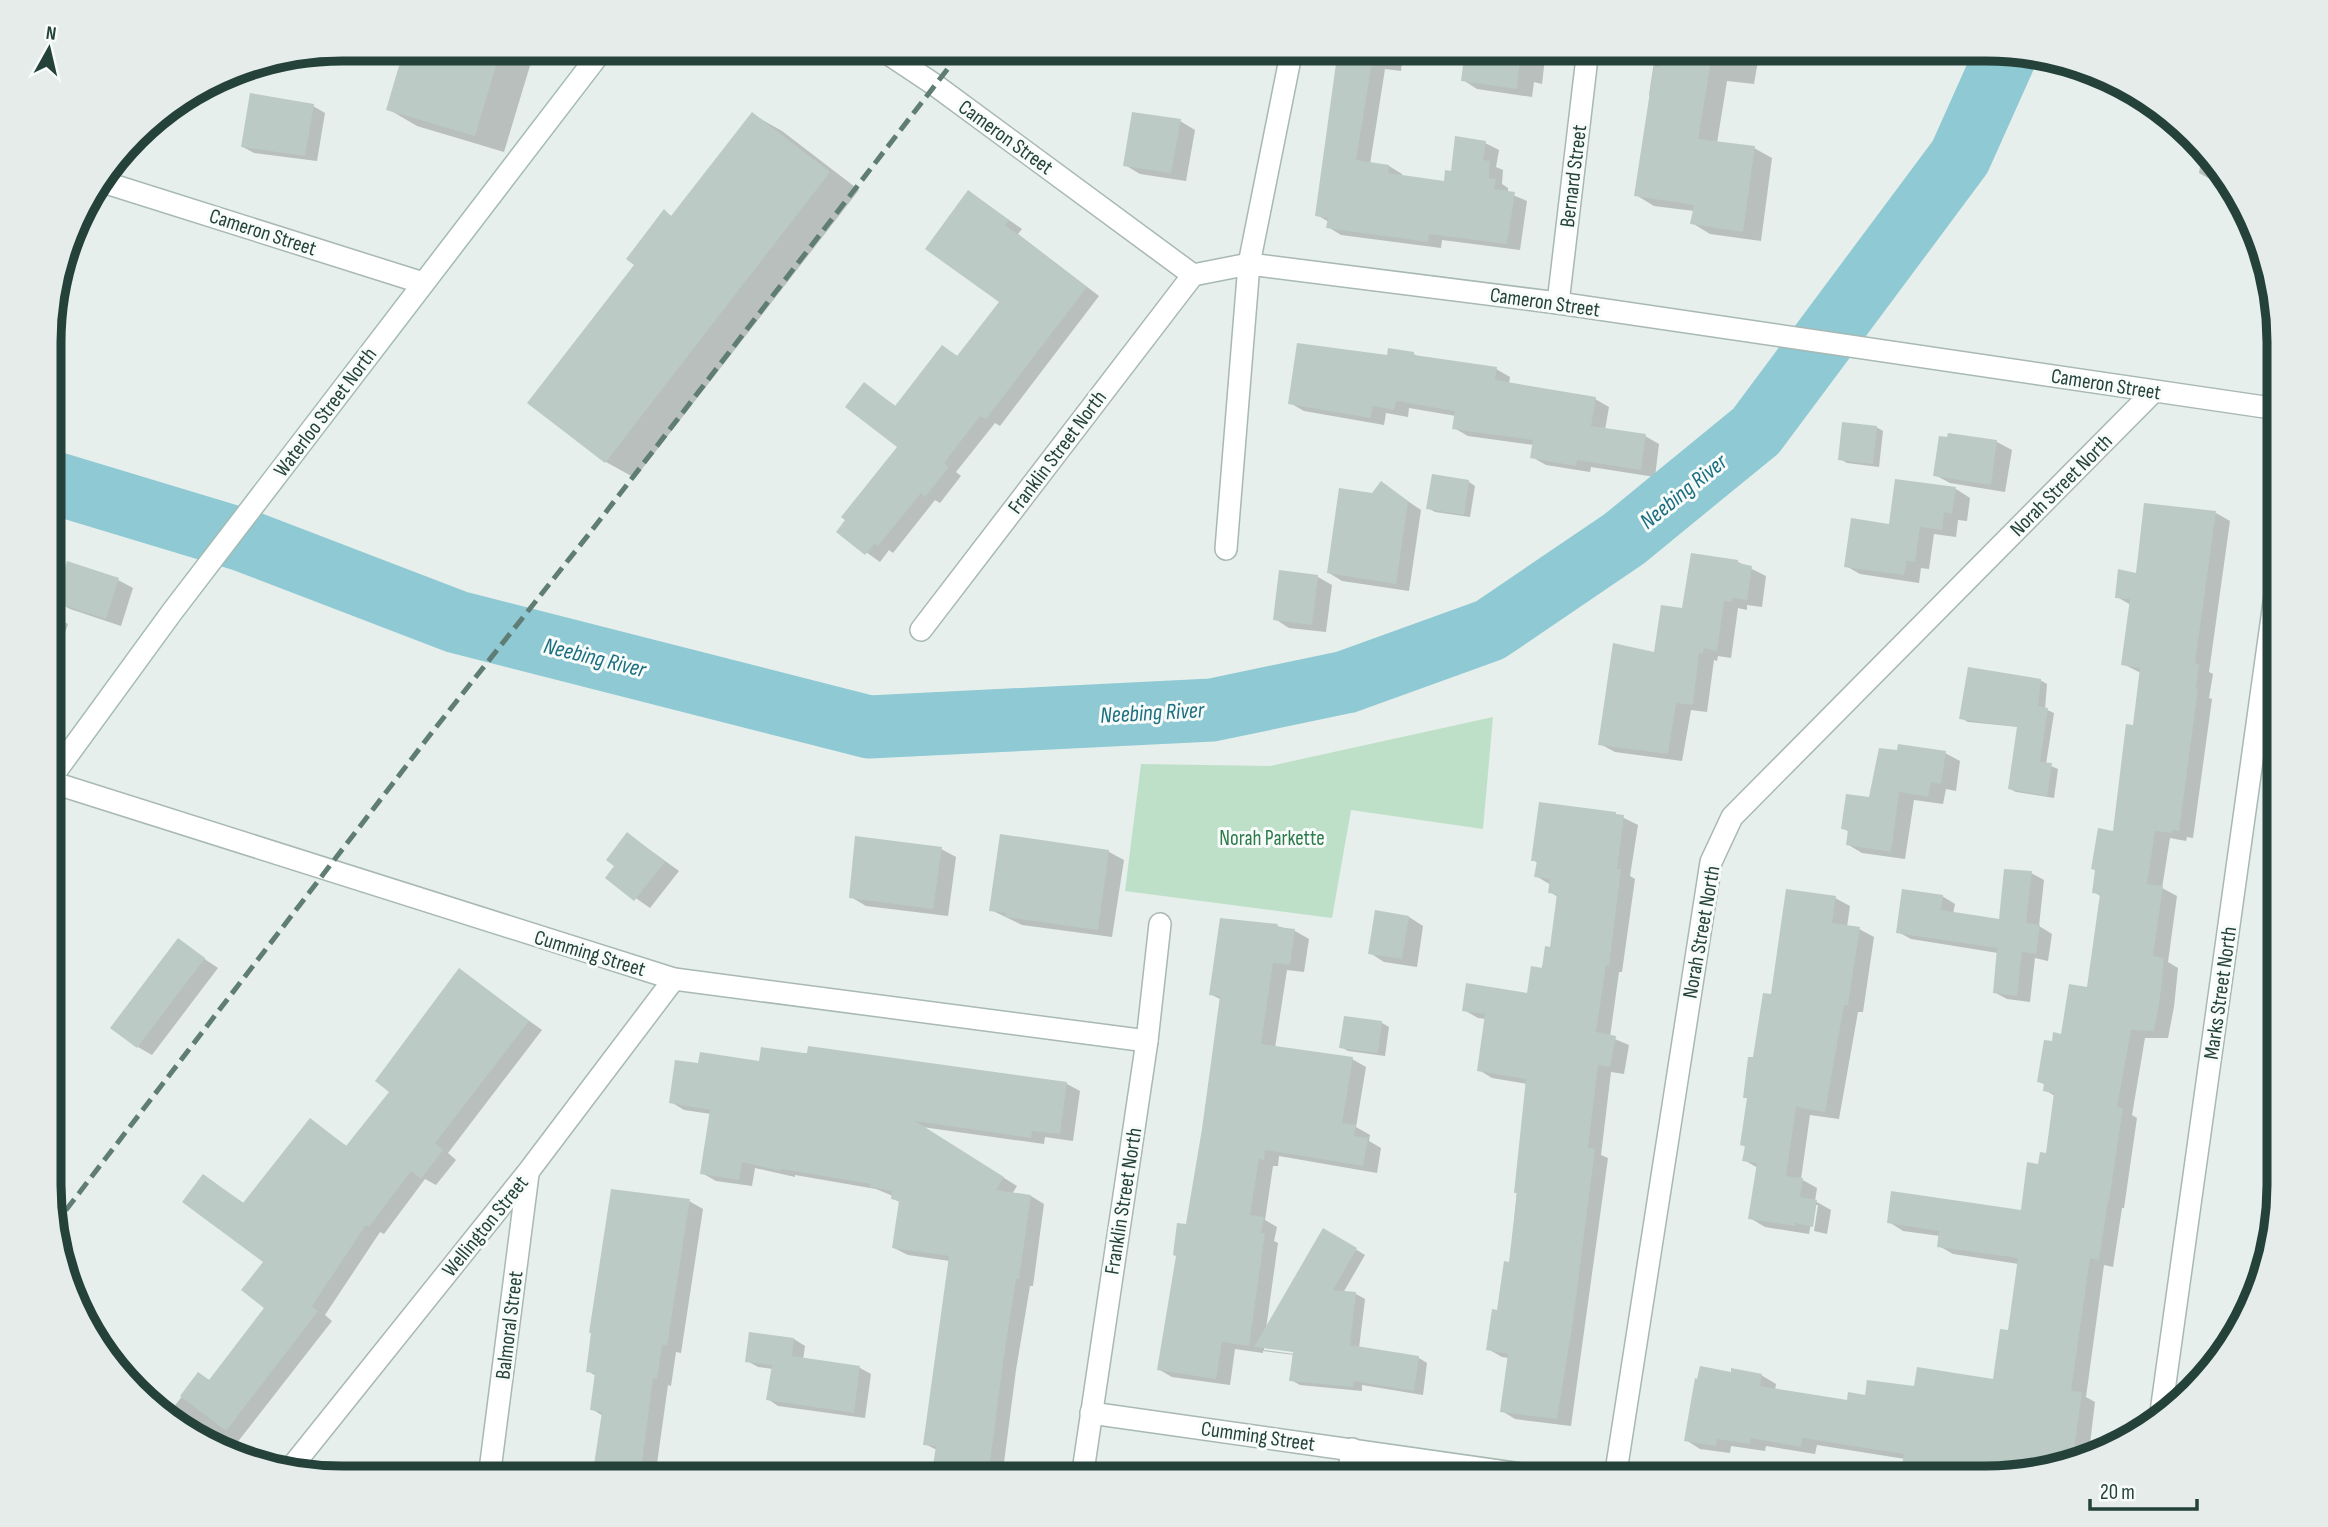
<svg xmlns="http://www.w3.org/2000/svg" width="2328" height="1527" viewBox="0 0 2328 1527" font-family="'Sofia Sans Condensed',sans-serif">
  <rect width="100%" height="100%" fill="#e6efeb"/>
  <path fill="#bfe0c8" d="M1493,717L1483,829L1351,810L1332,918L1125,891L1141,764L1270,766Z"/>
  <g fill="#0003" fill-rule="evenodd">
    <path d="M406,49H535L504,152L417,126L388,109Z"/>
    <path d="M1341,49H1415L1413,63L1402,62L1401,71L1385,69L1370,164L1389,166L1402,174V177L1445,183L1485,143L1499,150L1496,167L1503,170L1502,184L1508,188V193L1527,201L1520,250L1442,240L1441,248L1341,235L1328,227L1329,222L1317,215Z"/>
    <path d="M1467,49H1546L1542,84L1534,82L1532,97L1477,89L1463,80Z"/>
    <path d="M1656,49H1760L1754,84L1727,81L1717,143L1754,148L1772,158L1761,241L1710,234L1692,223L1694,211L1654,206L1636,195L1652,96L1649,95Z"/>
    <path d="M313,106L325,113L317,161L254,153L243,147Z"/>
    <path d="M752,114L782,131L859,190L635,478L606,462L636,264L664,212L673,217Z"/>
    <path d="M1180,121L1195,130L1186,181L1140,174L1125,165Z"/>
    <path d="M2202,155L2233,189L2226,188L2199,173Z"/>
    <path d="M969,192L1022,229L1018,234L1099,296L1000,426L995,423L956,472L961,476L940,503L935,500L893,553L889,550L880,562L838,532L899,447L864,384L897,407L943,347L959,357L1001,302Z"/>
    <path d="M51,305L58,308L51,328Z"/>
    <path d="M1414,354L1420,358L1496,369L1510,377L1509,384L1595,399L1609,407L1605,430L1645,436L1659,444L1655,477L1591,467L1590,472L1546,465L1532,457L1534,445L1468,436L1454,428L1456,416L1409,408L1408,417L1386,413L1384,425L1304,411L1290,403L1388,357Z"/>
    <path d="M1876,427L1883,431L1879,467L1847,463L1840,459Z"/>
    <path d="M1949,435L1997,442L2012,450L2005,492L1950,483L1935,475Z"/>
    <path d="M1469,482L1475,486L1470,517L1435,512L1428,508Z"/>
    <path d="M1381,483L1421,510L1409,591L1342,581L1329,573Z"/>
    <path d="M1956,489L1970,498L1967,521L1958,520L1956,537L1934,534L1929,569L1921,568L1919,583L1860,574L1846,566L1890,526Z"/>
    <path d="M2216,513L2230,521L2209,672L2213,674L2209,698L2212,699L2193,838L2187,837L2186,841L2170,838L2162,888L2177,896L2168,962L2178,968L2174,1007L2168,1038H2145L2132,1115L2137,1118L2124,1208H2122L2113,1267L2104,1265L2086,1397L2095,1402L2089,1452L2005,1477H1906L1902,1476L1905,1459L1817,1445L1815,1454L1766,1446L1765,1451L1731,1446L1730,1453L1700,1449L1686,1440L1732,1374L1761,1375L1776,1384L1775,1390L1848,1403L1866,1397L1916,1388L1994,1381L2010,1332L2019,1264L1953,1254L1939,1246L1940,1236L1903,1231L1889,1222L2022,1212L2040,1166L2047,1155L2055,1096L2045,1090L2046,1085L2039,1082L2053,1043L2063,1036L2089,989L2102,897L2094,892L2114,833L2134,727L2141,673L2123,664L2131,605L2117,597L2138,576Z"/>
    <path d="M1738,562L1766,576L1762,607L1747,605V610L1738,608L1731,658L1718,656L1717,661L1714,660L1707,712L1691,710L1682,761L1615,752L1600,744L1684,610Z"/>
    <path d="M1318,577L1332,585L1326,632L1289,628L1275,619Z"/>
    <path d="M118,580L133,588L121,626L70,609L56,601Z"/>
    <path d="M51,615L68,624L51,674Z"/>
    <path d="M2040,680L2047,684L2045,709L2054,713L2046,764L2058,769L2054,798L2016,792L2010,789L2019,727L1968,722L1961,718Z"/>
    <path d="M1945,753L1960,761L1956,791L1946,789L1943,804L1914,800L1905,859L1862,853L1847,844L1849,832L1843,828L1871,799Z"/>
    <path d="M1616,814L1638,825L1630,876L1635,879L1622,972H1619L1610,1037L1629,1045L1624,1074L1611,1072L1601,1155L1608,1158L1571,1426L1515,1419L1502,1411L1509,1358L1502,1357L1488,1349L1510,1264L1527,1084L1492,1078L1479,1070L1486,1019L1478,1018L1464,1010L1528,995L1551,949L1558,897L1550,892L1551,885L1536,876L1538,863L1533,860Z"/>
    <path d="M628,834L679,871L650,908L607,878L616,866Z"/>
    <path d="M1002,836L1109,852L1124,860L1112,937L1022,925L991,910Z"/>
    <path d="M941,849L956,857L948,916L866,906L851,897Z"/>
    <path d="M2031,873L2044,880L2039,926L2052,934L2048,961L2035,958L2030,1002L2007,999L1994,992L1998,953L1911,939L1898,932L1942,896L1955,904L1953,914L2001,921Z"/>
    <path d="M1835,898L1850,906L1847,927L1859,929L1874,937L1863,1012H1858L1839,1119L1810,1115L1801,1179L1817,1188L1815,1201L1831,1210L1827,1234L1814,1231L1818,1205H1814L1809,1234L1765,1227L1750,1218L1758,1168L1744,1160L1746,1147L1742,1145L1748,1099L1745,1097L1773,996Z"/>
    <path d="M1409,917L1423,926L1417,967L1384,962L1370,953Z"/>
    <path d="M1277,926L1295,931L1309,939L1304,972L1287,970L1275,1048L1352,1059L1366,1067L1356,1127L1370,1135L1369,1141L1381,1148L1377,1173L1279,1156L1278,1166H1273L1265,1220L1277,1227L1274,1241L1278,1243L1266,1329L1324,1230L1365,1255L1343,1293L1356,1294L1365,1299L1359,1348L1419,1358L1427,1363L1423,1395L1362,1385V1391L1300,1385L1291,1380L1295,1355L1263,1351V1353L1235,1349L1230,1385L1172,1377L1158,1369L1178,1256L1188,1226L1222,1000L1210,994ZM1264,1347L1302,1352V1355L1264,1350Z"/>
    <path d="M178,941L218,968L152,1055L138,1047Z"/>
    <path d="M460,971L542,1030L448,1153L456,1160L436,1185L425,1179L384,1234L380,1232L325,1315L332,1321L229,1453L179,1428L167,1416L199,1374L211,1381L266,1307V1261L204,1176L245,1204L310,1120L348,1147L391,1092Z"/>
    <path d="M1345,1018L1382,1023L1389,1027L1385,1056L1348,1051L1341,1047Z"/>
    <path d="M761,1063L1067,1084L1080,1091L1073,1141L1045,1137L1044,1144L922,1127L1017,1186L1012,1194L1031,1196L1044,1204L1033,1286H1030L1016,1370L1002,1478H933L937,1450L925,1444L950,1261L908,1255L894,1248L901,1203L892,1198L893,1196L876,1189L795,1175V1177L755,1168L752,1186L716,1181L702,1173L711,1114L684,1110L671,1102L700,1065Z"/>
    <path d="M689,1201L703,1209L681,1353L676,1352L671,1386L668,1385L655,1478H593L603,1416L592,1409L596,1376L588,1371Z"/>
    <path d="M2267,1202L2278,1204L2264,1279L2252,1302Z"/>
    <path d="M794,1339L805,1346L803,1360L860,1368L871,1374L865,1418L778,1406L768,1399L773,1369L758,1367L747,1361Z"/>
  </g>
  <g fill="none" stroke-linecap="round" stroke-linejoin="round">
    <path stroke="#8ec9d4" stroke-width="63" d="M51,482L243,540L457,622L869,727L1212,710L1346,682L1490,630L1624,539L1756,431L1960,157L2007,52"/>
  </g>
  <g fill="#bbcac4">
    <path d="M404,49H501L475,136L386,110Z"/>
    <path d="M1338,49H1374L1356,160L1389,165L1388,173L1444,181L1445,170L1451,171L1455,136L1486,141L1483,160L1490,161L1489,178L1496,179L1494,189L1515,192L1507,244L1429,234L1428,242L1326,228L1328,218L1315,216Z"/>
    <path d="M1465,49H1521L1517,89L1461,81Z"/>
    <path d="M1661,49H1713L1698,139L1755,146L1743,232L1690,224L1694,205L1634,196L1654,66L1659,67Z"/>
    <path d="M250,93L314,104L305,156L241,147Z"/>
    <path d="M752,112L830,172L605,463L527,403L634,265L626,259L664,209L671,216Z"/>
    <path d="M1132,112L1181,119L1171,173L1123,166Z"/>
    <path d="M968,190L1009,220L1005,225L1087,287L986,419L980,416L944,463L949,467L925,497L921,493L878,546L875,543L865,555L836,532L845,520L841,517L897,447L845,407L864,382L895,406L942,345L957,356L999,302L925,249Z"/>
    <path d="M1297,343L1387,355L1388,348L1414,352V355L1497,367L1495,380L1596,397L1591,426L1646,434L1641,470L1577,460L1576,466L1530,458L1533,440L1452,429L1455,411L1396,401L1394,410L1373,406L1370,418L1288,404Z"/>
    <path d="M1842,422L1877,426L1873,464L1838,460Z"/>
    <path d="M1948,433L1997,440L1991,485L1933,476L1939,436L1947,437Z"/>
    <path d="M1432,474L1469,480L1464,515L1426,509Z"/>
    <path d="M1895,479L1956,487L1952,514L1944,512L1942,530L1920,527L1915,562L1907,561L1904,575L1844,567L1851,518L1889,524Z"/>
    <path d="M1381,481L1408,501L1396,584L1327,573L1339,488L1372,493Z"/>
    <path d="M2144,503L2216,511L2195,663L2199,664L2196,689H2198L2179,831L2173,830L2172,833L2155,831L2147,884L2163,886L2153,956L2164,958L2160,998L2154,1031L2131,1030L2117,1107L2123,1108L2109,1201H2108L2099,1260L2090,1258L2071,1391L2082,1392L2073,1457L2005,1477L1949,1470L1947,1477H1900L1904,1454L1802,1438L1801,1447L1751,1438L1750,1444L1717,1439L1716,1446L1684,1441L1695,1378L1697,1379L1700,1366L1731,1372V1368L1762,1374L1760,1386L1847,1400L1848,1392L1865,1395L1867,1380L1914,1386L1917,1367L1993,1379L2000,1329L2008,1330L2018,1258L1937,1247L1939,1231L1887,1223L1891,1191L2021,1210L2027,1162L2038,1164L2040,1152L2046,1153L2054,1093L2043,1091L2044,1083L2037,1082L2044,1040L2052,1041L2053,1032L2061,1034L2069,984L2087,987L2100,894L2092,893L2095,870L2091,869L2098,828L2113,831L2126,724L2133,725L2140,668L2121,665L2130,599L2115,598L2118,569L2136,573Z"/>
    <path d="M1691,553L1738,560V563L1752,566L1747,600L1733,598L1732,602L1724,601L1717,651L1704,648L1703,654L1699,653L1693,705L1676,703L1668,754L1598,745L1613,643L1654,652L1661,605L1682,608Z"/>
    <path d="M67,561L119,578L106,619L54,602Z"/>
    <path d="M1279,570L1318,575L1312,625L1273,620Z"/>
    <path d="M1968,667L2041,679L2038,706L2048,708L2040,762L2052,763L2047,796L2008,789L2017,727L1959,719Z"/>
    <path d="M1898,744L1946,751L1941,784L1931,782L1928,797L1899,792L1891,852L1846,845L1848,830L1841,829L1846,794L1869,797L1879,748L1897,750Z"/>
    <path d="M1539,802L1616,812V814L1624,815L1617,869H1621L1609,966L1606,965L1596,1032L1616,1036L1610,1067L1598,1065L1588,1148L1595,1149L1573,1321L1557,1419L1500,1412L1508,1354L1486,1350L1492,1309L1497,1310L1504,1261L1509,1262L1517,1193H1514L1526,1079L1477,1071L1485,1014L1462,1011L1466,983L1527,993L1531,966L1542,968L1545,946L1550,947L1557,894L1548,893L1550,879L1534,877L1537,861H1531Z"/>
    <path d="M627,832L665,862L634,901L605,878L614,866L606,860Z"/>
    <path d="M1000,834L1109,850L1098,930L1005,917L1006,913L989,911Z"/>
    <path d="M855,836L942,847L933,909L849,898Z"/>
    <path d="M2004,869L2032,871L2026,923L2040,925L2036,954L2022,952L2017,996L1993,993L1997,948L1896,933L1902,889L1943,895L1941,910L1999,919Z"/>
    <path d="M1786,889L1836,896L1832,923L1860,927L1848,1005H1844L1825,1112L1796,1107L1786,1176L1803,1178L1800,1197L1817,1200L1813,1227L1795,1223V1226L1748,1219L1757,1163L1742,1161L1745,1146L1740,1145L1747,1098H1743L1748,1057H1753L1763,993L1771,994Z"/>
    <path d="M1375,910L1409,916L1402,959L1368,954Z"/>
    <path d="M1220,918L1278,924L1277,927L1295,929L1290,965L1273,963L1261,1044L1353,1057L1342,1123L1356,1125L1354,1136L1368,1138L1363,1166L1265,1150L1264,1160L1259,1159L1250,1215L1264,1217L1261,1233H1265L1249,1346L1222,1342L1216,1379L1157,1370L1176,1256L1173,1255L1177,1223L1186,1224L1202,1129L1220,996L1209,995Z"/>
    <path d="M178,938L205,958L137,1048L110,1028Z"/>
    <path d="M459,968L529,1021L435,1143L443,1150L421,1179L411,1171L369,1227L366,1225L312,1306L318,1311L226,1431L180,1396L198,1372L209,1380L264,1308L241,1290L263,1262L182,1202L203,1174L243,1203L310,1118L346,1146L389,1092L375,1081Z"/>
    <path d="M1344,1016L1382,1021L1378,1053L1339,1048Z"/>
    <path d="M808,1046L1067,1082L1060,1134L1032,1131L1031,1138L915,1121L1004,1177L996,1190L1031,1195L1019,1279H1016L1003,1362L988,1478H943L944,1468L933,1466L936,1446L923,1445L949,1256L892,1248L899,1201L891,1199L892,1191L870,1187V1184L782,1169L781,1171L742,1162L739,1180L700,1174L710,1110L669,1103L675,1060L698,1063L700,1052L759,1061L761,1047L804,1053H807Z"/>
    <path d="M611,1189L690,1199L667,1346L662,1345L657,1379L653,1378L640,1478H592L602,1412L590,1410L595,1373L586,1372L591,1333H589Z"/>
    <path d="M1323,1228L1357,1248L1333,1290L1356,1292L1350,1345L1419,1356L1414,1391L1354,1381L1353,1387L1289,1381L1293,1352L1254,1347Z"/>
    <path d="M749,1332L794,1338L792,1356L860,1366L854,1413L766,1400L772,1365L745,1362Z"/>
  </g>
  <g fill="none" stroke-linecap="round" stroke-linejoin="round">
    <g stroke="#a8b8b2" stroke-width="24">
      <g id="service">
        <path d="M1226,549L1249,264"/>
        <path d="M1348,1478L1352,1449"/>
      </g>
    </g>
    <g stroke="#a8b8b2" stroke-width="24">
      <g id="minor">
        <path d="M103,182L423,283"/>
        <path d="M1249,264L1292,49"/>
        <path d="M1558,303L1588,49"/>
        <path d="M921,630L1193,275"/>
        <path d="M51,782L674,979L1147,1041"/>
        <path d="M2161,1412L2278,574"/>
        <path d="M1091,1413L1549,1478"/>
        <path d="M290,1469L528,1172L674,979"/>
        <path d="M489,1478L528,1174"/>
        <path d="M1082,1478L1147,1041L1160,924"/>
        <path d="M1615,1478L1711,862L1732,817L2154,391"/>
      </g>
    </g>
    <g stroke="#a8b8b2" stroke-width="24">
      <path id="tertiary" d="M881,49L935,85L1193,275L1249,264L1558,303L2278,409"/>
    </g>
    <g stroke="#a4bbb3" stroke-width="24">
      <path id="secondary" d="M51,778L172,612L603,49"/>
    </g>
    <use href="#service" stroke="#fff" stroke-width="21"/>
    <use href="#minor" stroke="#fff" stroke-width="21"/>
    <use href="#tertiary" stroke="#fff" stroke-width="21"/>
    <use href="#secondary" stroke="#fff" stroke-width="21"/>
    <path stroke="#5f7d75" stroke-width="5" stroke-dasharray="14 7" stroke-linecap="butt" d="M53,1227L433,731L589,534L963,49"/>
  </g>
  <g text-anchor="middle" stroke-width="6" stroke-linejoin="round" paint-order="stroke">
    <g font-size="21" fill="#24423a" stroke="#f7fbf9">
      <text transform="translate(1006 137) rotate(36)" y="7">Cameron Street</text>
      <text transform="translate(1573 176) rotate(-83)" y="7">Bernard Street</text>
      <text transform="translate(263 232) rotate(18)" y="7">Cameron Street</text>
      <text transform="translate(1545 302) rotate(8)" y="7">Cameron Street</text>
      <text transform="translate(2106 384) rotate(9)" y="7">Cameron Street</text>
      <text transform="translate(325 412) rotate(-53)" y="7">Waterloo Street North</text>
      <text transform="translate(1057 452) rotate(-53)" y="7">Franklin Street North</text>
      <text transform="translate(2061 485) rotate(-45)" y="7">Norah Street North</text>
      <text transform="translate(1701 932) rotate(-80)" y="7">Norah Street North</text>
      <text transform="translate(590 953) rotate(17)" y="7">Cumming Street</text>
      <text transform="translate(2220 993) rotate(-82)" y="7">Marks Street North</text>
      <text transform="translate(1123 1201) rotate(-81)" y="7">Franklin Street North</text>
      <text transform="translate(485 1226) rotate(-51)" y="7">Wellington Street</text>
      <text transform="translate(509 1325) rotate(-83)" y="7">Balmoral Street</text>
      <text transform="translate(1258 1436) rotate(8)" y="7">Cumming Street</text>
    </g>
    <g font-size="21" fill="#2d7a4b" stroke="#f7fbf9">
      <text x="1272" y="845">Norah Parkette</text>
    </g>
    <g font-size="23" font-style="italic" fill="#1c6f80" stroke="#f7fbf9">
      <text transform="translate(1683 491) rotate(-39)" y="8">Neebing River</text>
      <text transform="translate(595 657) rotate(14)" y="8">Neebing River</text>
      <text transform="translate(1152 712) rotate(-3)" y="8">Neebing River</text>
    </g>
  </g>
  <path d="M0 0H2328V1527H0ZM342 61H1986A281 281 0 0 1 2267 342V1185A281 281 0 0 1 1986 1466H342A281 281 0 0 1 61 1185V342A281 281 0 0 1 342 61Z" fill="#e6ecea" fill-rule="evenodd"/>
  <path fill="none" stroke="#24423a" stroke-width="9" d="M342 61H1986A281 281 0 0 1 2267 342V1185A281 281 0 0 1 1986 1466H342A281 281 0 0 1 61 1185V342A281 281 0 0 1 342 61Z"/>
  <g transform="translate(49 49) rotate(8)" stroke="#f7fbf9" stroke-width="5" paint-order="stroke">
  <path d="M0-5L12 26L0 18L-12 26Z" fill="#24423a"/>
  <text y="-10" font-size="19" font-weight="bold" text-anchor="middle" fill="#24423a">N</text>
  </g>
  <path d="M2090 1499v10h107v-10" fill="none" stroke="#24423a" stroke-width="3.5"/>
  <text x="2100" y="1499" font-size="21" fill="#24423a" stroke="#f7fbf9" stroke-width="5" paint-order="stroke">20 m</text>
</svg>
